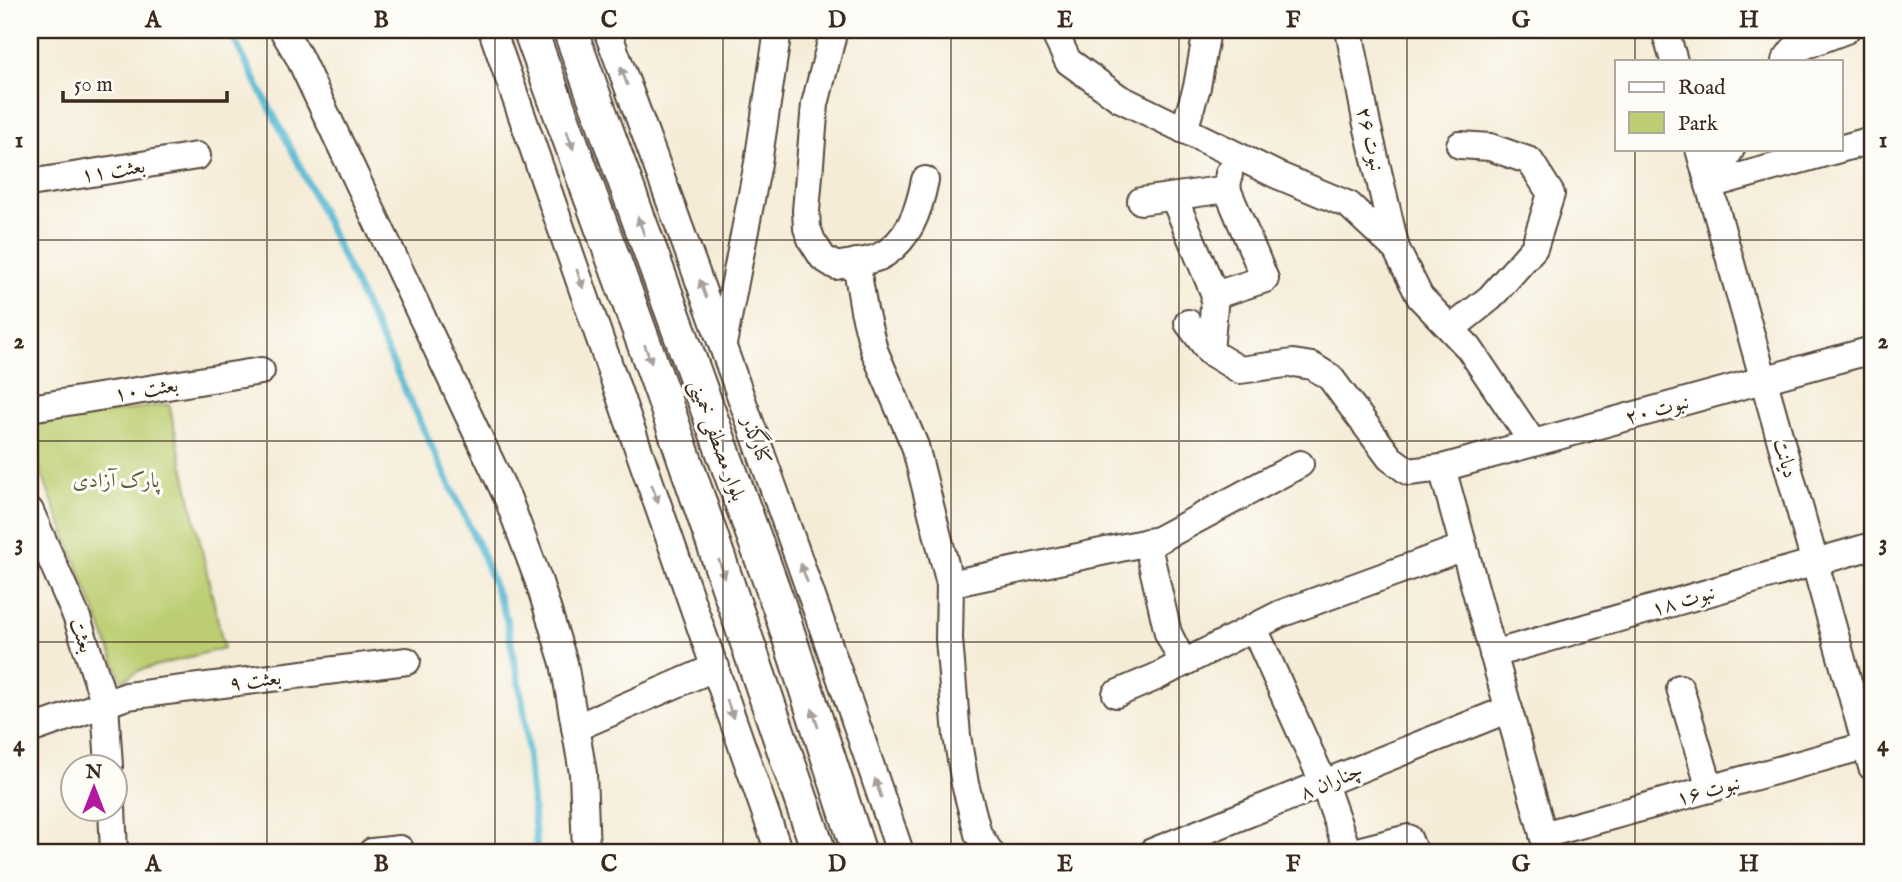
<svg xmlns="http://www.w3.org/2000/svg" width="1902" height="882" viewBox="0 0 1902 882" font-family="'IM FELL English',Amiri,serif">
  <rect width="100%" height="100%" fill="#fdfcf7"/>
  <filter id="ink" filterUnits="userSpaceOnUse"><feTurbulence type="fractalNoise" baseFrequency=".0143" numOctaves="2"/><feDisplacementMap in="SourceGraphic" scale="14" xChannelSelector="R" yChannelSelector="G"/><feConvolveMatrix kernelMatrix="1 2 1 2 8 2 1 2 1" color-interpolation-filters="sRGB"/></filter>
  <filter id="wash" filterUnits="userSpaceOnUse"><feTurbulence type="fractalNoise" baseFrequency=".00686" numOctaves="4" result="noise"/><feDisplacementMap in="SourceGraphic" scale="28" xChannelSelector="R" yChannelSelector="G"/><feGaussianBlur stdDeviation="1.57" result="paint"/><feColorMatrix in="noise" values="0 0 0 0 0 0 0 0 0 0 0 0 0 0 0 0 0 1.4 0 .05"/><feComposite in="paint" operator="in"/></filter>
  <g filter="url(#wash)">
    <rect width="100%" height="100%" fill="#f5ecd7"/>
    <path fill="#bcce71" stroke="#7c7c48" stroke-width="2" d="M169,404L224,648L140,670L122,681L30,444V424Z"/>
    <g fill="none" stroke-linecap="round" stroke-linejoin="round">
      <path stroke="#53b7d1" stroke-width="7" d="M229,30L298,162L481,551L506,617L524,710L537,852"/>
    </g>
  </g>
  <g filter="url(#ink)">
    <g fill="none" stroke-linecap="round" stroke-linejoin="round">
      <g stroke="#57473a" stroke-width="30">
        <g id="minor">
          <path d="M283,30L299,57L508,499L539,582L564,663L583,773L586,852"/>
          <path d="M492,30L779,852"/>
          <path d="M607,30C708,303 807,576 900,852"/>
          <path d="M834,30L815,104L806,211L807,228L812,241L823,258L836,266C849,263 867,262 879,257C909,242 919,210 925,180"/>
          <path d="M1053,30L1068,61L1119,98L1277,175L1349,205L1396,249L1420,297L1469,348L1533,443"/>
          <path d="M1349,30L1366,120L1396,249"/>
          <path d="M1665,30L1674,61"/>
          <path d="M1785,61L1793,50L1846,30"/>
          <path d="M1184,130L1197,87L1207,30"/>
          <path d="M1699,149L1872,767"/>
          <path d="M30,183L197,156"/>
          <path d="M1709,185L1872,140"/>
          <path d="M1709,185L1731,149"/>
          <path d="M1174,198L1215,295L1210,352"/>
          <path d="M1141,201L1227,189L1229,173"/>
          <path d="M856,262L864,310L874,350L915,446L950,584L949,639L957,736L965,784L978,834L990,852"/>
          <path d="M1215,295L1265,279L1227,189"/>
          <path d="M1188,323L1210,352L1240,370L1293,363L1312,366L1330,377L1390,458L1409,472L1442,468L1872,350"/>
          <path d="M1451,329L1490,298L1534,248L1551,194L1530,161L1490,147L1460,145"/>
          <path d="M723,344L758,163L778,30"/>
          <path d="M30,408L261,371"/>
          <path d="M1442,468L1548,852"/>
          <path d="M30,511L77,618L105,704L109,766"/>
          <path d="M1147,542L1168,633L1183,663"/>
          <path d="M950,584L1158,540L1300,464"/>
          <path d="M1254,628L1324,784L1348,852"/>
          <path d="M1493,654L1872,546"/>
          <path d="M1680,688L1710,789"/>
          <path d="M1116,694L1156,677L1280,614L1464,547"/>
          <path d="M575,728L716,667"/>
          <path d="M30,730L127,696L407,661"/>
          <path d="M112,808L114,852"/>
          <path d="M1543,835L1872,744"/>
          <path d="M372,852L400,849"/>
          <path d="M1152,852L1509,709"/>
          <path d="M1353,852L1408,838L1414,852"/>
        </g>
      </g>
      <g stroke="#57473a" stroke-width="37">
        <g id="major">
          <path d="M530,30L662,393L819,852"/>
          <path d="M570,30L779,606L859,852"/>
        </g>
      </g>
      <use href="#minor" stroke="#fff" stroke-width="26"/>
      <use href="#major" stroke="#fff" stroke-width="33"/>
    </g>
    <defs><path id="oneway-solid" d="M-6-.8H1V-3.2L6.5 0L1 3.2V.8H-6Z" transform="scale(1.75)"/></defs>
    <g fill="#a79f9a">
      <use href="#oneway-solid" transform="translate(624 76) rotate(-110)"/>
      <use href="#oneway-solid" transform="translate(570 140) rotate(70)"/>
      <use href="#oneway-solid" transform="translate(641 226) rotate(-110)"/>
      <use href="#oneway-solid" transform="translate(580 279) rotate(71)"/>
      <use href="#oneway-solid" transform="translate(703 289) rotate(-110)"/>
      <use href="#oneway-solid" transform="translate(648 354) rotate(70)"/>
      <use href="#oneway-solid" transform="translate(655 494) rotate(71)"/>
      <use href="#oneway-solid" transform="translate(722 569) rotate(71)"/>
      <use href="#oneway-solid" transform="translate(804 573) rotate(-110)"/>
      <use href="#oneway-solid" transform="translate(730 709) rotate(71)"/>
      <use href="#oneway-solid" transform="translate(815 718) rotate(-108)"/>
      <use href="#oneway-solid" transform="translate(878 788) rotate(-109)"/>
    </g>
  </g>
  <path fill="none" stroke="#3b2a1e" stroke-width="2" stroke-opacity="0.55" d="M267,30V852M495,30V852M723,30V852M951,30V852M1179,30V852M1407,30V852M1635,30V61M1635,149V852M30,240H1872M30,441H1872M30,642H1872"/>
  <g text-anchor="middle" stroke-width="6" stroke-linejoin="round" paint-order="stroke">
    <g font-size="21" fill="#3b2a1e" stroke="#fdfcf7">
      <text transform="translate(1371 139) rotate(77)" y="7">نبوت ۲۶</text>
      <text transform="translate(113 170) rotate(-9)" y="7">بعثت ۱۱</text>
      <text transform="translate(146 389) rotate(-9)" y="7">بعثت ۱۰</text>
      <text transform="translate(1657 409) rotate(-15)" y="7">نبوت ۲۰</text>
      <text transform="translate(718 440) rotate(70)" y="7">بلوار مصطفی خمینی</text>
      <text transform="translate(757 440) rotate(70)" y="7">کنارگذر</text>
      <text transform="translate(1786 458) rotate(74)" y="7">دیانت</text>
      <text transform="translate(1683 600) rotate(-16)" y="7">نبوت ۱۸</text>
      <text transform="translate(82 635) rotate(71)" y="7">بعثت</text>
      <text transform="translate(255 680) rotate(-7)" y="7">بعثت ۹</text>
      <text transform="translate(1331 781) rotate(-22)" y="7">چناران ۸</text>
      <text transform="translate(1708 790) rotate(-15)" y="7">نبوت ۱۶</text>
    </g>
    <g font-size="21" fill="#625b37" stroke="#fdfcf7">
      <text x="116" y="487">پارک آزادی</text>
    </g>
  </g>
  <rect width="1902" height="882" fill="none" stroke="#fdfcf7" stroke-width="77"/>
  <rect x="1615" y="60" width="228" height="91" fill="#fdfcf7" stroke="#afa8a0" stroke-width="2"/>
  <rect x="1629" y="82" width="35" height="10" fill="#ffffff" stroke="#afa8a0" stroke-width="2"/>
  <text x="1678" y="94" font-size="21" fill="#3b2a1e">Road</text>
  <rect x="1629" y="112" width="35" height="21" fill="#bcce71" stroke="#afa8a0" stroke-width="2"/>
  <text x="1678" y="130" font-size="21" fill="#3b2a1e">Park</text>
  <g transform="translate(94 788)"><circle r="33" fill="#fdfcf7" stroke="#afa8a0" stroke-width="2"/>
  <path d="M0-5L12 26L0 18L-12 26Z" fill="#b5179e"/>
  <text y="-10" font-size="19" font-weight="bold" text-anchor="middle" fill="#3b2a1e">N</text>
  </g>
  <path d="M63 91v10h164v-10" fill="none" stroke="#3b2a1e" stroke-width="3.5"/>
  <text x="74" y="91" font-size="21" fill="#3b2a1e" stroke="#fdfcf7" stroke-width="5" paint-order="stroke">50 m</text>
  <rect x="38" y="38" width="1826" height="806" fill="none" stroke="#3b2a1e" stroke-width="2.5"/>
  <g font-size="23" text-anchor="middle" font-weight="bold" fill="#3b2a1e">
    <text x="153" y="27">A</text>
    <text x="381" y="27">B</text>
    <text x="609" y="27">C</text>
    <text x="837" y="27">D</text>
    <text x="1065" y="27">E</text>
    <text x="1293" y="27">F</text>
    <text x="1521" y="27">G</text>
    <text x="1749" y="27">H</text>
    <text x="19" y="147">1</text>
    <text x="1883" y="147">1</text>
    <text x="19" y="348">2</text>
    <text x="1883" y="348">2</text>
    <text x="19" y="550">3</text>
    <text x="1883" y="550">3</text>
    <text x="19" y="751">4</text>
    <text x="1883" y="751">4</text>
    <text x="153" y="871">A</text>
    <text x="381" y="871">B</text>
    <text x="609" y="871">C</text>
    <text x="837" y="871">D</text>
    <text x="1065" y="871">E</text>
    <text x="1293" y="871">F</text>
    <text x="1521" y="871">G</text>
    <text x="1749" y="871">H</text>
  </g>
</svg>
